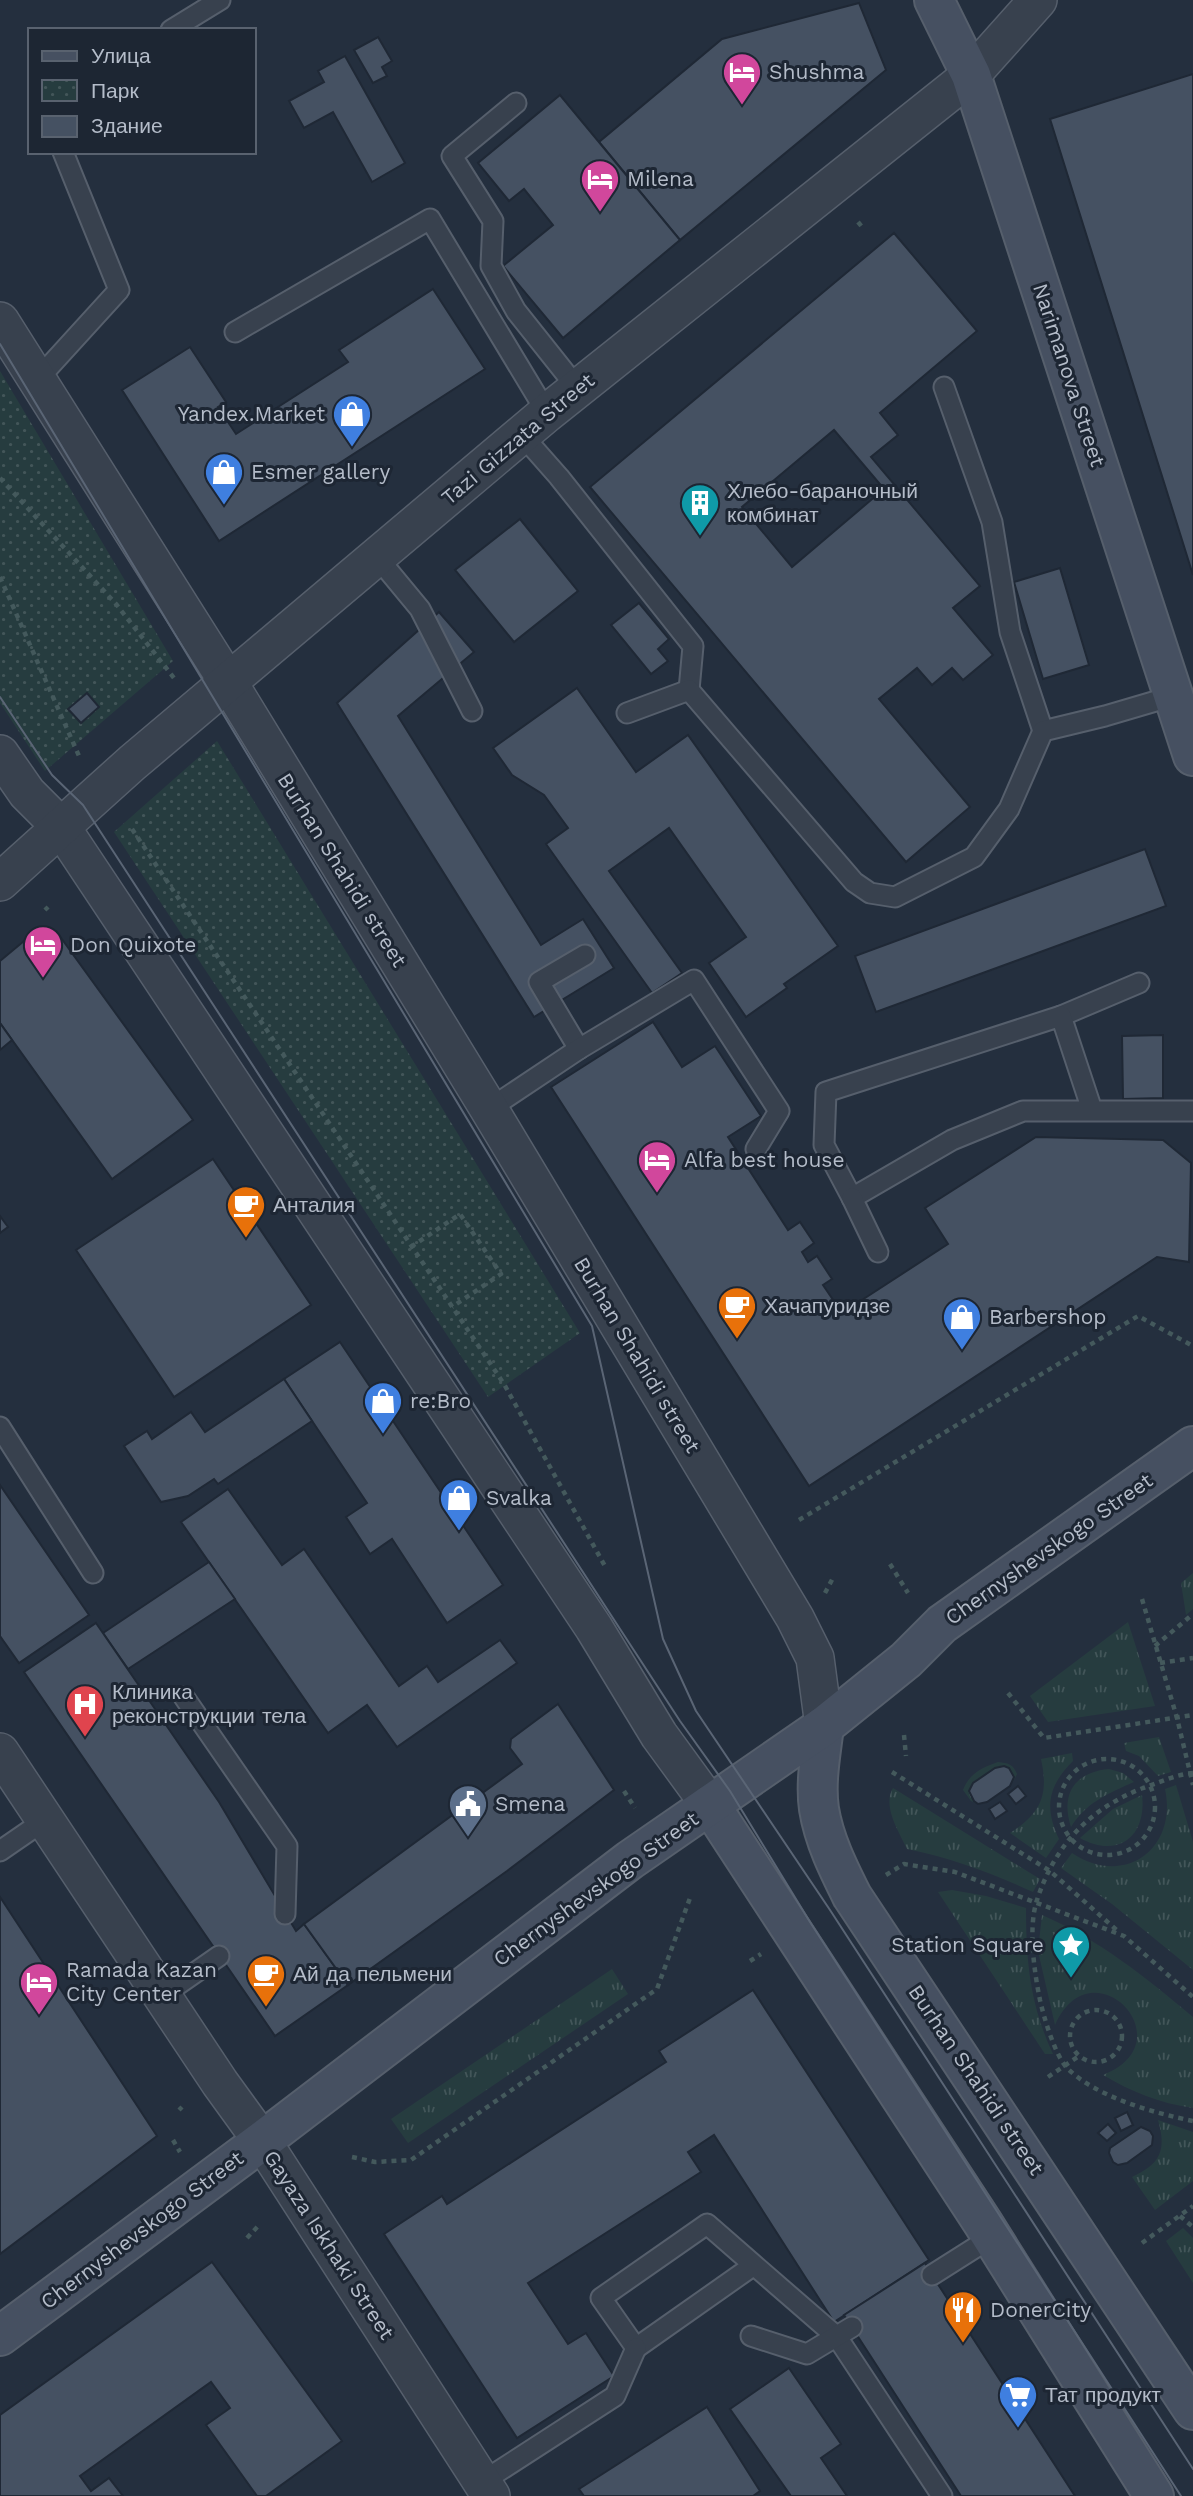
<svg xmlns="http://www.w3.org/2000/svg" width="1193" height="2496" viewBox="0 0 1193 2496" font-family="'Work Sans',sans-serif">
  <defs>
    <pattern id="grass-tufts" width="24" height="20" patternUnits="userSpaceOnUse" patternTransform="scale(1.75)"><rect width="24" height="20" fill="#263c3f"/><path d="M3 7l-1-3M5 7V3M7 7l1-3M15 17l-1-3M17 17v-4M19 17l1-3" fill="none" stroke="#435659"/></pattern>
    <pattern id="park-dots" width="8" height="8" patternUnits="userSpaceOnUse" patternTransform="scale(1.75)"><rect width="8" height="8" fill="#263c3f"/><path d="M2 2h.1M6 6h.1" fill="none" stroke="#435659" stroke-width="1.8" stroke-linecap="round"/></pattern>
  </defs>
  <rect width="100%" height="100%" fill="#242f3e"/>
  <g fill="url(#grass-tufts)">
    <path d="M1193,1573V1609L1186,1615L1181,1583Z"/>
    <path d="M1128,1622L1155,1706L1048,1722L1030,1696Z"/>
    <path d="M1159,1737L1171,1772L1158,1776L1139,1756L1126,1751L1124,1743Z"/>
    <path d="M1072,1753L1073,1761C1048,1786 1044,1807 1059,1839L1046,1858L1010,1833C1041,1813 1049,1795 1041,1759Z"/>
    <path d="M998,1762C1008,1763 1013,1764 1017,1774L1013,1782L1014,1778L1009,1768H995L971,1787L970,1795L978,1804L971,1801L963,1790C970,1773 981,1768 998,1762Z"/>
    <path d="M1109,1769L1123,1773L1134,1782C1109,1793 1085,1803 1071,1827C1060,1794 1075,1772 1109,1769Z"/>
    <path d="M1176,1785L1193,1842V1970L1112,1904L1061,1868L1072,1853C1124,1888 1178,1849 1165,1789Z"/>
    <path d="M893,1788L1040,1879L1033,1892C991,1873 952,1858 907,1849C899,1832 882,1806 893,1788Z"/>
    <path d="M1142,1795C1147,1837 1117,1859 1080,1838L1113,1809Z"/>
    <path d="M952,1890L986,1896L1026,1908C1026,1961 1030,2005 1053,2054H1045L938,1892Z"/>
    <path d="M1042,1915C1098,1939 1147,1978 1193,2017V2108C1159,2103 1132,2092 1103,2075C1188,2042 1092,1942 1055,2025L1038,1951Z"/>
    <path d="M612,1969L628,1994L408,2143L391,2119Z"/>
    <path d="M1158,2120L1193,2132V2181L1155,2210L1132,2177C1160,2164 1167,2151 1158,2120Z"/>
    <path d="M1183,2228L1193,2238V2283L1166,2241Z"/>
  </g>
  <g fill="url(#park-dots)">
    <path d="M0,371L173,661L45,771L0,703Z"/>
    <path d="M217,741L580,1333L488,1397L114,832Z"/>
  </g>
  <g fill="#455162" stroke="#1f2835" stroke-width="2" fill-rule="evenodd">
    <path d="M859,3L886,70L680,240L599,142L722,39Z"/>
    <path d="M378,37L392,61L382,67L387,76L373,83L354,50Z"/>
    <path d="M345,56L405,163L372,182L333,112L304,128L289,101L324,82L318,71Z"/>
    <path d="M1193,74V575L1050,119Z"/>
    <path d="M560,95L680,240L563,338L503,266L553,225L524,189L509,201L478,163Z"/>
    <path d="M894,233L977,331L880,413L898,435L871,457L980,586L953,608L993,655L963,680L952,668L932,685L917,668L879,699L970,807L906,862L590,487ZM834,430L884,489L792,567L742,507Z"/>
    <path d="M433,289L485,369L219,541L122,390L190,347L226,402L218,407L236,434L348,362L339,350Z"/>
    <path d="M520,519L578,591L514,642L455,570Z"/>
    <path d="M1060,568L1089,665L1043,679L1014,582Z"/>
    <path d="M639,603L669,639L658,649L668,661L651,674L611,625Z"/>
    <path d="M439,612L474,652L398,716L541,945L583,919L614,968L534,1017L337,703Z"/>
    <path d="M577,688L636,772L688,735L838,946L784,984L787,988L746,1017L709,963L746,937L669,828L609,871L682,973L652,993L546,844L568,828L544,795L512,775L493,748Z"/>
    <path d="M87,693L99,707L81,723L68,709Z"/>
    <path d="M1145,849L1166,906L876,1012L855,956Z"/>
    <path d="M36,931H56L193,1120L112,1179L0,1023V961Z"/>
    <path d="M653,1022L682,1067L715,1046L761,1116L728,1137L788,1230L800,1222L814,1243L802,1252L808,1262L817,1256L832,1279L823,1285L842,1313L948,1244L925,1208L1036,1137L1163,1140L1191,1163L1189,1262L1157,1257L809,1486L551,1087Z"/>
    <path d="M0,1023L12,1040L0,1050Z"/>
    <path d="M1163,1035V1098L1123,1099L1122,1036Z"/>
    <path d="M213,1159L311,1305L174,1397L76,1250Z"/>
    <path d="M0,1216L8,1227L0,1233Z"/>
    <path d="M340,1342L503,1585L447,1623L392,1539L370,1554L346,1517L367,1503L284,1379Z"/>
    <path d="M284,1379L312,1421L218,1484L214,1479L188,1496L161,1502L124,1446L147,1431L152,1439L191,1412L205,1432Z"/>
    <path d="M0,1485L89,1615L19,1663L0,1636Z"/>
    <path d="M228,1489L282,1565L304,1549L399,1686L427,1666L438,1682L500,1640L517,1663L397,1747L367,1705L328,1733L181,1522Z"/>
    <path d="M209,1562L235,1599L128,1669L103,1633Z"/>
    <path d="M96,1623L219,1802L296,1931L304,1924L348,1985L275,2036L24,1672Z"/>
    <path d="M558,1704L614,1790L507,1871L348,1985L304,1924L522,1764L510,1748L511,1739Z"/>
    <path d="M1004,1766L1009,1768L1014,1777L1010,1786L987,1802L978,1804L974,1801L969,1791L973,1783L995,1768Z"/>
    <path d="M1018,1786L1026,1796L1016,1804L1008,1794Z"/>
    <path d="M1000,1802L1007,1811L995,1819L989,1809Z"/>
    <path d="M0,1897L157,2136L0,2254Z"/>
    <path d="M753,1990L929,2260L834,2322L714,2135L688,2152L701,2172L528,2283L568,2344L586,2333L614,2376L517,2438L384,2234L442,2196L447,2204L666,2062L659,2051Z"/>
    <path d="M1127,2112L1133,2125L1121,2131L1115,2118Z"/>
    <path d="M1108,2124L1116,2133L1107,2141L1098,2133Z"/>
    <path d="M1141,2127L1150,2131L1153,2136L1152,2145L1127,2163L1118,2165L1113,2162L1109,2153L1110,2148Z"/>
    <path d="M212,2262L342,2441L266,2496H257L206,2425L230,2408L211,2382L80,2476L91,2491L109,2478L123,2496H0V2415Z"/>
    <path d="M925,2263L932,2275L1075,2496H961L844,2315Z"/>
    <path d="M789,2368L841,2444L821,2458L847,2496H791L730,2409Z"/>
    <path d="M707,2407L760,2491L753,2496H584L579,2489Z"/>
  </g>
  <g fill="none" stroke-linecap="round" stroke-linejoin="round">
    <g stroke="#565f6c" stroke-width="23">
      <g id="service">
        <path d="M171,30L220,0"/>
        <path d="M516,103L452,156L493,221L491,266L516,311L578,389"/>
        <path d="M235,332L430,219L547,413"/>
        <path d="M37,380L119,290L63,152"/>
        <path d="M944,387L992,522L1010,632L1043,731"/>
        <path d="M522,435L559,477L693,646L689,690"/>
        <path d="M377,557L420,609L472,711"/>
        <path d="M627,713L689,690L854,882L870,893L895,897L974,857L1009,809L1043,731L1105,716L1173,696"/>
        <path d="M1061,1016L1139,983"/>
        <path d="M579,1049L539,982L585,955"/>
        <path d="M489,1109L579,1049L694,980L779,1111L756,1149"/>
        <path d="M1092,1110L1061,1016L826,1092L824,1145L852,1198L952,1140L1023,1111H1193"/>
        <path d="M852,1198L878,1252"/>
        <path d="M0,1427L93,1573"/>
        <path d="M184,1697L287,1846L285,1914"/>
        <path d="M0,1851L45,1820"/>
        <path d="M163,1995L219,1956"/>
        <path d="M754,2265L707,2224L601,2298L636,2348L754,2265L837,2337L942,2496"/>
        <path d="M932,2275L992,2237"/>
        <path d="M751,2336L807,2354L852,2327"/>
        <path d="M482,2482L615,2396L636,2348"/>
      </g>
    </g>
    <g stroke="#565f6c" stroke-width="40">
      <g id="minor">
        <path d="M0,321L228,682L489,1109L795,1618L815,1658L824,1726"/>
        <path d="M0,754L27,793L61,827L594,1628L659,1735L710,1805"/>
        <path d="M0,882L132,763L547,413L971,75L1038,0"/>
        <path d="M0,1752L220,2083L262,2141L491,2496"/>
      </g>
    </g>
    <g stroke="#565f6c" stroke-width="42">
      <g id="secondary">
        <path d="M934,0L971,75L1193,756"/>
        <path d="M824,1726C821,1752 815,1782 819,1809C824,1840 838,1868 852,1896L1193,2410"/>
        <path d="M710,1805L983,2223L1154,2496"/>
        <path d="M0,2336L262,2141L630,1860L824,1726L906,1660L942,1624L1193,1446"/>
      </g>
    </g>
    <g stroke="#44595c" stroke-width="4.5" stroke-dasharray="5 5" stroke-linecap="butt">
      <path d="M858,222L863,228"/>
      <path d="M0,478L116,604L174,678"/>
      <path d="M0,577L79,756"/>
      <path d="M132,829L504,1384L606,1568"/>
      <path d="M45,907L48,910"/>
      <path d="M411,1247L460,1214L501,1274L452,1307"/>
      <path d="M799,1520L1138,1316L1193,1346"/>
      <path d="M890,1564L908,1593"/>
      <path d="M825,1593L834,1576"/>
      <path d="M1142,1599L1177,1718L1193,1785"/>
      <path d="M1155,1646L1193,1614"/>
      <path d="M1160,1663L1193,1658"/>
      <path d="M1008,1693L1044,1738L1193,1715"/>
      <path d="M904,1735L906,1756"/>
      <circle cx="1107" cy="1807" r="48"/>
      <path d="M892,1772L1050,1871L1120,1933"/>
      <path d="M1193,1773C1177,1774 1158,1783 1143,1788C1089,1809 1055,1845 1037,1900C1028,1927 1034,1971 1040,2000C1044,2018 1055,2055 1067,2068C1096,2097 1154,2113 1193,2121"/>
      <path d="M624,1791L635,1808"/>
      <path d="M886,1875L904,1864L955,1872L1124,1936L1193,1997"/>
      <path d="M750,1961L761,1954"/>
      <circle cx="1096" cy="2036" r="26"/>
      <path d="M1048,2077L1079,2056"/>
      <path d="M179,2110L182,2107"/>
      <path d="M173,2140L180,2152"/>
      <path d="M352,2157L375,2162L411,2160L657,1989L690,1898"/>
      <path d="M1180,2216L1193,2227"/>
      <path d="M247,2238L260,2224"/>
      <path d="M1142,2243L1193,2206"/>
    </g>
    <use href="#service" stroke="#38414e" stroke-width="19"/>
    <use href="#minor" stroke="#38414e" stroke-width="37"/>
    <use href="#secondary" stroke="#465061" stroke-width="38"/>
    <g stroke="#5a6575" stroke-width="2">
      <path d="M0,344L592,1326L663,1639L696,1711L830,1910L1193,2469"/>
      <path d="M0,697L52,775L83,805L680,1721L730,1791L810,1922L1181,2496"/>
    </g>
  </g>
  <defs>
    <g id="hotel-pin" transform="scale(2.0125)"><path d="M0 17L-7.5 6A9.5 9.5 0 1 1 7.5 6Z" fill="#d1479c" stroke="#1d2633"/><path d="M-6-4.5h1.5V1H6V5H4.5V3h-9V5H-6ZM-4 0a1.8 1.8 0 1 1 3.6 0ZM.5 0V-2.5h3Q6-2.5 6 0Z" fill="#fff"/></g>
    <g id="shop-pin" transform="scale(2.0125)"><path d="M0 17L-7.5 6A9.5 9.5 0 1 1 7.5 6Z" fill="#3f7fe0" stroke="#1d2633"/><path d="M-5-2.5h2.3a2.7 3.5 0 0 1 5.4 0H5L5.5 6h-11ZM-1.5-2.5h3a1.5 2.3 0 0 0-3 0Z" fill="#fff"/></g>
    <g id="building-pin" transform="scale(2.0125)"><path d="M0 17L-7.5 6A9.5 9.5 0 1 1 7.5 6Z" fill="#0f9aa8" stroke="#1d2633"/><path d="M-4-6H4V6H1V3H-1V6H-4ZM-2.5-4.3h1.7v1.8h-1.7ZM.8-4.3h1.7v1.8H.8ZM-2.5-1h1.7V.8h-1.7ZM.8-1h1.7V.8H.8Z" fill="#fff"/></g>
    <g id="cafe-pin" transform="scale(2.0125)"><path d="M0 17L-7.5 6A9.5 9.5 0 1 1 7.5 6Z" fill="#e8710a" stroke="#1d2633"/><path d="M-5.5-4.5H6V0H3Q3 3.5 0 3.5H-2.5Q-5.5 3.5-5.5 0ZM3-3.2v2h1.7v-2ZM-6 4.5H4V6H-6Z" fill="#fff"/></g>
    <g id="hospital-pin" transform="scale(2.0125)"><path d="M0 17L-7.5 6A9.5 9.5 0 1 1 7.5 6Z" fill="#e0444e" stroke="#1d2633"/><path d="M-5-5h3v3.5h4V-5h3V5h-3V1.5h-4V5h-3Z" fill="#fff"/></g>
    <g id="civic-pin" transform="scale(2.0125)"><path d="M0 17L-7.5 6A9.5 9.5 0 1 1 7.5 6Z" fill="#5c6f8a" stroke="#1d2633"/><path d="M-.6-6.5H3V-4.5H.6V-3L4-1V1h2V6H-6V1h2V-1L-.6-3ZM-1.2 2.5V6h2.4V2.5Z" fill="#fff"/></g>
    <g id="sight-pin" transform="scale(2.0125)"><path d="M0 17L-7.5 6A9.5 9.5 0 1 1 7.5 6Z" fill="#0f9aa8" stroke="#1d2633"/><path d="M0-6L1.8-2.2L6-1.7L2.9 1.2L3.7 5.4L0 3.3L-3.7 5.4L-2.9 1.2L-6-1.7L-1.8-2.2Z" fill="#fff"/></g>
    <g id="restaurant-pin" transform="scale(2.0125)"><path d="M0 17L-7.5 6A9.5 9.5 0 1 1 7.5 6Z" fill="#e8710a" stroke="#1d2633"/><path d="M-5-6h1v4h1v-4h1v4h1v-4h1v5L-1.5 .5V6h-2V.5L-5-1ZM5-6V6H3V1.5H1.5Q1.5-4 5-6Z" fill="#fff"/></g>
    <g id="supermarket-pin" transform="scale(2.0125)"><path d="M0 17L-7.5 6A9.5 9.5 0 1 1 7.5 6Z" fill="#3f7fe0" stroke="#1d2633"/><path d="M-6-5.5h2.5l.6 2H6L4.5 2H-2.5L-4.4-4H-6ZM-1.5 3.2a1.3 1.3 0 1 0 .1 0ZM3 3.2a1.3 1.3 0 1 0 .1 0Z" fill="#fff"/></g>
  </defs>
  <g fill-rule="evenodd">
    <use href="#hotel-pin" x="742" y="72"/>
    <use href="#hotel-pin" x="600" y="179"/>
    <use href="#shop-pin" x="352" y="414"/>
    <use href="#shop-pin" x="224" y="472"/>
    <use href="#building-pin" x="700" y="503"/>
    <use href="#hotel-pin" x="43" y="945"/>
    <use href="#hotel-pin" x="657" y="1160"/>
    <use href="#cafe-pin" x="246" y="1205"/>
    <use href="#cafe-pin" x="737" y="1306"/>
    <use href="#shop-pin" x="962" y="1317"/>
    <use href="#shop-pin" x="383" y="1401"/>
    <use href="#shop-pin" x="459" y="1498"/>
    <use href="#hospital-pin" x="85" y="1704"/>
    <use href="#civic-pin" x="468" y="1804"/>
    <use href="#sight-pin" x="1071" y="1945"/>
    <use href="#cafe-pin" x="266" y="1974"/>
    <use href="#hotel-pin" x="39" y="1982"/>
    <use href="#restaurant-pin" x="963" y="2310"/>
    <use href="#supermarket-pin" x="1018" y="2395"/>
  </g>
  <g text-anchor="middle" stroke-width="6" stroke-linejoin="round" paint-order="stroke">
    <g font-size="21" fill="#b4bcc9" stroke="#1d2633" text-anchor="start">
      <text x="769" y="79">Shushma</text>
      <text x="627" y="186">Milena</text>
      <text x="325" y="421" text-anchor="end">Yandex.Market</text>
      <text x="251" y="479">Esmer gallery</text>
      <text x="727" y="498">Хлебо-бараночный<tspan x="727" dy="24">комбинат</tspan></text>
      <text x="70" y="952">Don Quixote</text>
      <text x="684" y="1167">Alfa best house</text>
      <text x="273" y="1212">Анталия</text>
      <text x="764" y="1313">Хачапуридзе</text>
      <text x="989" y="1324">Barbershop</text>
      <text x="410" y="1408">re:Bro</text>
      <text x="486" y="1505">Svalka</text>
      <text x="112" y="1699">Клиника<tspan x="112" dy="24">реконструкции тела</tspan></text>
      <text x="495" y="1811">Smena</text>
      <text x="1044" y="1952" text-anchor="end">Station Square</text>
      <text x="66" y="1977">Ramada Kazan<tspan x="66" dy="24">City Center</tspan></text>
      <text x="293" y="1981">Ай да пельмени</text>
      <text x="990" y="2317">DonerCity</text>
      <text x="1045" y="2402">Тат продукт</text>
    </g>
    <g font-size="21" fill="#b4bcc9" stroke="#1d2633">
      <text transform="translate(1069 375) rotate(72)" y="7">Narimanova Street</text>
      <text transform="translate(518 439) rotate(-40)" y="7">Tazi Gizzata Street</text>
      <text transform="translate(342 870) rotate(58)" y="7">Burhan Shahidi street</text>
      <text transform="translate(637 1355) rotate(59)" y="7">Burhan Shahidi street</text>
      <text transform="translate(1049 1549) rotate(-35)" y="7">Chernyshevskogo Street</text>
      <text transform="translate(596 1889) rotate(-36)" y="7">Chernyshevskogo Street</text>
      <text transform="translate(976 2080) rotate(56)" y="7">Burhan Shahidi street</text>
      <text transform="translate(142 2230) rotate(-37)" y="7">Chernyshevskogo Street</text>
      <text transform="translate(329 2245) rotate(57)" y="7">Gayaza Iskhaki Street</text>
    </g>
  </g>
  <rect x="28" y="28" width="228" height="126" fill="#1d2633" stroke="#59626f" stroke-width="2"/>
  <rect x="42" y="51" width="35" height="10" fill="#465061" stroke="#59626f" stroke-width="2"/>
  <text x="91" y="63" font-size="21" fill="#b4bcc9">Улица</text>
  <rect x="42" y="80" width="35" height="21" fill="url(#park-dots)" stroke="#59626f" stroke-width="2"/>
  <text x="91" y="98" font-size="21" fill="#b4bcc9">Парк</text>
  <rect x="42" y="116" width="35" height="21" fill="#455162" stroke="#59626f" stroke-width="2"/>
  <text x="91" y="133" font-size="21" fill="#b4bcc9">Здание</text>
</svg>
